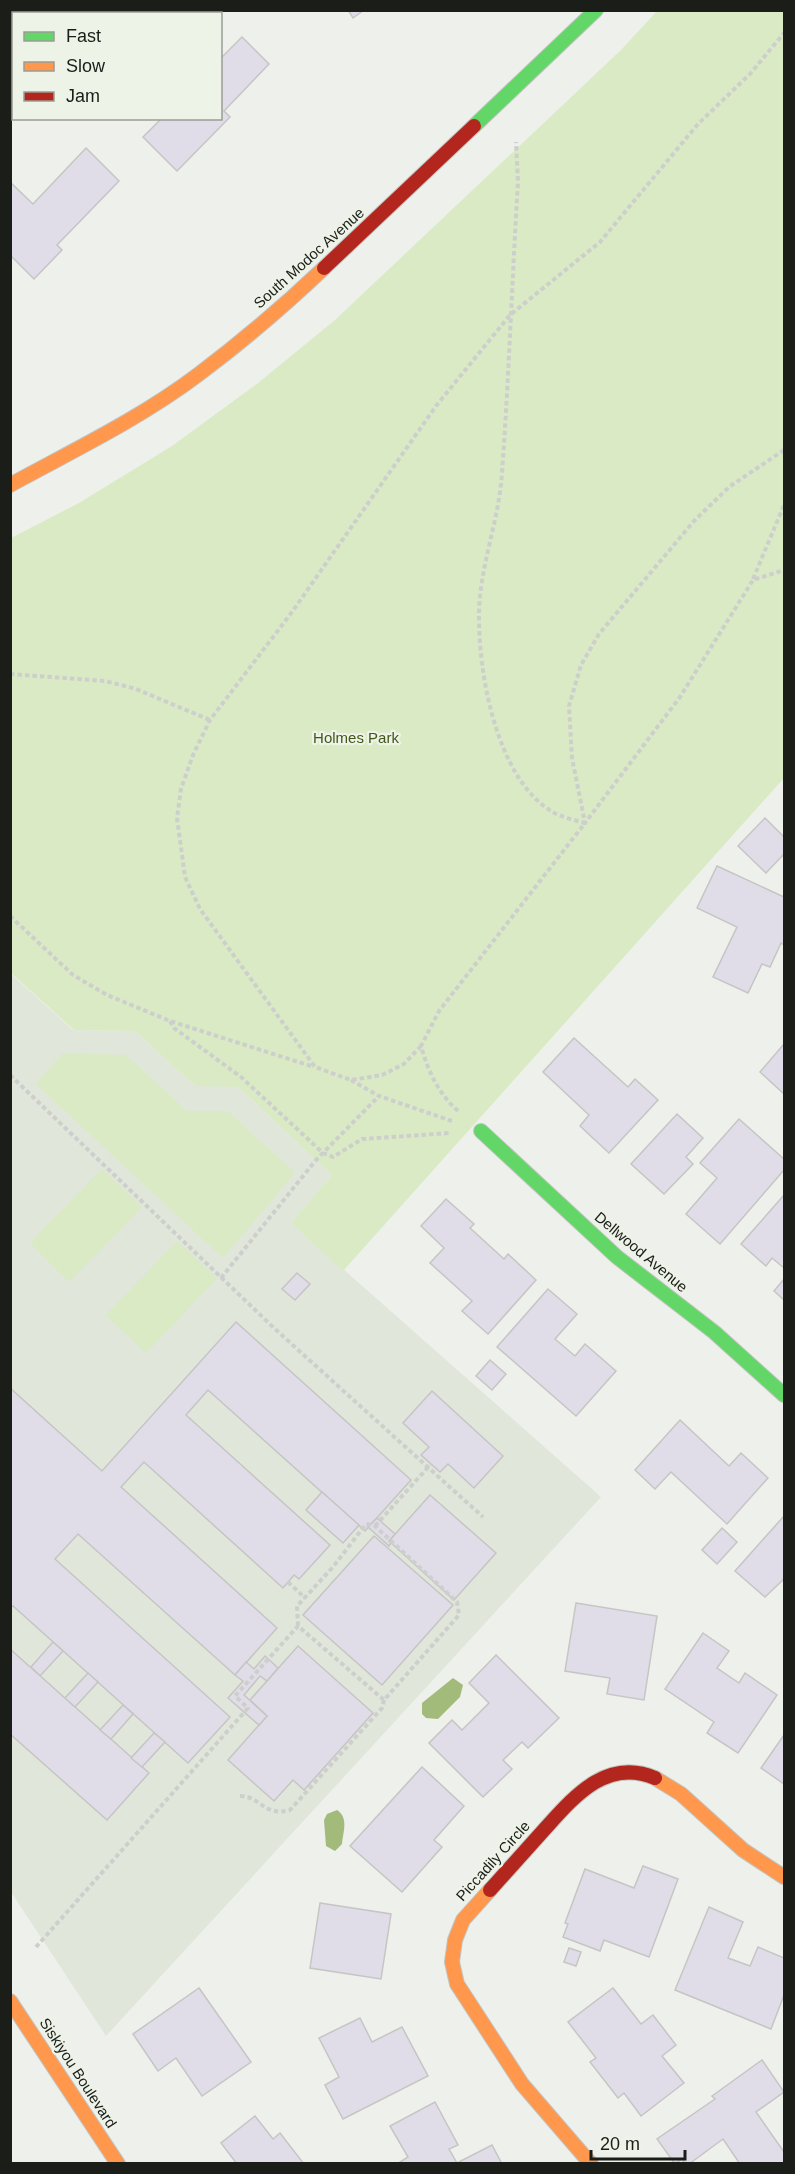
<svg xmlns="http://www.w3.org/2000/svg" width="795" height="2174" viewBox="0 0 795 2174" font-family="Helvetica,sans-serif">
  <rect width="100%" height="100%" fill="#eef0eb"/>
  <path fill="#e0e6da" d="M10,973L73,1030L135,1031L195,1086H237L332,1175L291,1223L601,1497L106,2036L11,1892Z"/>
  <g fill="#daeac4">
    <path d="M657,11H784V778L343,1271L291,1223L332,1175L238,1087L195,1086L135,1031L74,1030L11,973V538L79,503L172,446L258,383L335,320L621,50Z"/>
    <path d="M63,1053L126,1055L187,1111H228L295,1173L223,1258L36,1084Z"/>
    <path d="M102,1169L142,1207L69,1282L30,1243Z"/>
    <path d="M177,1241L217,1278L146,1353L106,1315Z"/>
  </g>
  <g fill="#a2bb7a">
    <path d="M453,1678L463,1685L460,1697L438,1719L426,1718L422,1714V1703Z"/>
    <path d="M337,1810C349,1818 343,1832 342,1844L335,1851L326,1846L324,1820L327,1814Z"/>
  </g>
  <g fill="#e1dde8" stroke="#c5c5c4" stroke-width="1.5">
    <path d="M348,10H364L353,18Z"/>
    <path d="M242,37L269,64L224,111L230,117L177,171L143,137L162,118H220V59Z"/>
    <path d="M86,148L119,181L57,245L62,250L34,279L10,255V182L33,204Z"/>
    <path d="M765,818L784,837V854L766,873L738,846Z"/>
    <path d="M717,866L784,897V945L781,943L770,967L762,964L748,993L713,977L737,927L697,908Z"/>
    <path d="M574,1038L628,1087L635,1079L658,1100L609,1153L580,1126L589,1115L543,1072Z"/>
    <path d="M784,1044V1094L760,1072Z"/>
    <path d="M677,1114L703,1138L686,1157L693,1164L664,1194L631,1164Z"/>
    <path d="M739,1119L784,1159V1170L720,1244L686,1214L717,1178L700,1163Z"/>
    <path d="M784,1195V1268L772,1258L766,1266L741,1244Z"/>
    <path d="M446,1199L474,1224L470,1228L504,1259L508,1254L536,1280L488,1334L462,1311L472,1301L430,1263L444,1248L421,1226Z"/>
    <path d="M297,1273L310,1284L295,1300L282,1289Z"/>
    <path d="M784,1279V1300L774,1291Z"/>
    <path d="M548,1289L577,1314L555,1339L575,1356L585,1344L616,1371L576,1416L497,1347Z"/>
    <path d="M236,1322L411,1480L365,1531L208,1390L186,1415L330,1545L299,1579L294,1575L283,1588L144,1462L121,1487L277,1628L235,1675L78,1534L55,1559L230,1717L188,1763L13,1606L10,1608V1388L102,1471Z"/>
    <path d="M490,1360L506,1374L492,1390L476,1376Z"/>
    <path d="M432,1391L503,1456L474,1488L448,1464L440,1472L421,1455L429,1447L403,1423Z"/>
    <path d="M680,1420L729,1466L741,1453L768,1478L727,1524L671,1472L655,1489L635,1470Z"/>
    <path d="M322,1492L359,1525L343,1543L306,1510Z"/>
    <path d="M430,1495L496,1553L454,1600L389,1541Z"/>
    <path d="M784,1516V1579L765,1597L735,1571Z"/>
    <path d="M377,1518L395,1534L389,1541L391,1543L389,1546L368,1527Z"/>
    <path d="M722,1528L737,1542L717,1564L702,1550Z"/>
    <path d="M374,1536L453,1605L382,1685L303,1615Z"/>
    <path d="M576,1603L657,1616L644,1700L607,1694L610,1678L565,1671Z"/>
    <path d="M703,1633L729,1651L717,1668L739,1683L745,1673L777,1695L738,1753L707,1733L714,1722L665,1689Z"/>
    <path d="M53,1642L63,1651L40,1676L31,1667Z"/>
    <path d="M298,1646L373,1713L304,1790L293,1780L274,1801L228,1760L267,1716L250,1700Z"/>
    <path d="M10,1649L149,1773L107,1820L10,1734Z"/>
    <path d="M496,1655L559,1718L528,1748L522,1742L503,1760L512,1769L483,1797L429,1743L452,1720L462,1730L489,1703L469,1683Z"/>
    <path d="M265,1656L278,1668L267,1681L260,1676L244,1695L267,1716L259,1725L228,1698L243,1681L235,1675L246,1662L254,1669Z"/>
    <path d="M88,1673L98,1682L75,1707L65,1698Z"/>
    <path d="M123,1705L133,1714L111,1739L100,1730Z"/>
    <path d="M154,1733L165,1742L142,1767L131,1758Z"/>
    <path d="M784,1735V1784L761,1768Z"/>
    <path d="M422,1767L464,1806L434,1840L442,1847L402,1892L350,1846Z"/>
    <path d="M643,1866L678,1879L649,1957L604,1940L600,1951L563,1937L568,1924L565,1923L585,1869L634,1888Z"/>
    <path d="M320,1903L391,1914L381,1979L310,1968Z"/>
    <path d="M709,1907L743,1922L728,1958L750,1966L758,1947L784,1958V1995L771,2029L675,1990Z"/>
    <path d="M569,1948L581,1952L576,1966L564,1962Z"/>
    <path d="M199,1988L251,2062L202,2096L176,2058L158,2071L133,2034Z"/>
    <path d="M613,1988L641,2024L653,2015L676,2045L662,2056L684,2083L641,2116L624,2093L618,2098L590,2062L596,2058L568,2022Z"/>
    <path d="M360,2018L372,2042L402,2027L428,2076L343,2119L325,2085L339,2077L319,2038Z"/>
    <path d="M762,2060L784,2092L756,2112L784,2152V2164H740L723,2139L689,2164H685L682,2159L675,2164L657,2139L715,2099L712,2096Z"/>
    <path d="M435,2102L458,2145L449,2149L457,2163L492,2145L502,2164H397L408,2157L390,2126Z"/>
    <path d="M255,2116L273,2139L280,2133L304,2164H237L221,2143Z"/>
  </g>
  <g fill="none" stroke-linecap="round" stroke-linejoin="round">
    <g stroke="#c2c4c0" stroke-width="16">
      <g id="fast">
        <path d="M474,126L596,10"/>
        <path d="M481,1131L617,1257L714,1332L784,1395"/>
      </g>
    </g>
    <g stroke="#c2c4c0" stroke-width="16">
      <g id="slow">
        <path d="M10,485C74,450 141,418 199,374C243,341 285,305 324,268"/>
        <path d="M655,1778L681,1794L743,1850L784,1877"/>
        <path d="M490,1890L463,1920L455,1940L452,1962L457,1984L522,2084L591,2164"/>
        <path d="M10,2001L118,2164"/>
      </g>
    </g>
    <g stroke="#c2c4c0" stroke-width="16">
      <g id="jam">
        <path d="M324,268L474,126"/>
        <path d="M490,1890C508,1870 526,1850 543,1831C573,1798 606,1757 655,1778"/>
      </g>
    </g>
    <g stroke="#cdcfcc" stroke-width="4" stroke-dasharray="4.5 3" stroke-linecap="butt">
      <path d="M784,450L729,487L694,521L599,634L581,665L569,706L572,758L585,823L680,697L753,580L784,570"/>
      <path d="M753,579L784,505"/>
      <path d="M10,674L105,681L136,689L210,720"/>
      <path d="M10,916L73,975L107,995L170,1021L314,1067"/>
      <path d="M170,1021L174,1028L241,1077L323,1153L333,1157L362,1139L450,1133"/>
      <path d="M421,1046L404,1064L382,1075L351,1080L315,1067L200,909L185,877L177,818L181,789L193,755L210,720L292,612L436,406L510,315L600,242L698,124L750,74L784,33"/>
      <path d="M10,1075L275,1329L483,1517"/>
      <path d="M351,1080L379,1096L452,1121"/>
      <path d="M458,1111C438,1093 428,1071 421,1046L439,1011L585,823C575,820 560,817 551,811C496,777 478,672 479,612C480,566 499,520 502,473C509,376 512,279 518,182L516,142"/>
      <path d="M221,1278L316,1160L379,1096"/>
      <path d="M375,1526L431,1464"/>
      <path d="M288,1582L305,1598"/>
      <path d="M240,1796C261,1796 263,1817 290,1810L382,1708L384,1700"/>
      <path d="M36,1947L248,1708L235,1696L298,1626L384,1700L459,1615L457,1602L375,1526L366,1524L333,1567L297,1606L298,1626"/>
    </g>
    <use href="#fast" stroke="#63d668" stroke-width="14"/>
    <use href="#slow" stroke="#ff974d" stroke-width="14"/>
    <use href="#jam" stroke="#b3261e" stroke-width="14"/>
  </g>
  <g text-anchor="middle" stroke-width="4.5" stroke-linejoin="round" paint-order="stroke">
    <g font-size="15" fill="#1b1d19" stroke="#eef3e8">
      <text transform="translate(309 258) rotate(-42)" y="5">South Modoc Avenue</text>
      <text transform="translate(641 1252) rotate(40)" y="5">Dellwood Avenue</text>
      <text transform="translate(493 1861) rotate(-48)" y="5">Piccadily Circle</text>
      <text transform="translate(78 2073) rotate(57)" y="5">Siskiyou Boulevard</text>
    </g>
    <g font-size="15" fill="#415818" stroke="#eef3e8">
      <text x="356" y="743">Holmes Park</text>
    </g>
  </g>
  <rect width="795" height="2174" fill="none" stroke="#1b1d19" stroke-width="24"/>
  <rect x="12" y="12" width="210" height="108" fill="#eef3e8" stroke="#9a9d95" stroke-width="1.5"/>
  <rect x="24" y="32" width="30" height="9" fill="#63d668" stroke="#9a9d95" stroke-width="1.5"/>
  <text x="66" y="42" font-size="18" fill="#1b1d19">Fast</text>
  <rect x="24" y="62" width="30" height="9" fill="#ff974d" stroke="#9a9d95" stroke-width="1.5"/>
  <text x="66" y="72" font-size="18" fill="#1b1d19">Slow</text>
  <rect x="24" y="92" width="30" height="9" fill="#b3261e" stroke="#9a9d95" stroke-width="1.5"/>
  <text x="66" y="102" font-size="18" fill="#1b1d19">Jam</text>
  <path d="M591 2150v9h94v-9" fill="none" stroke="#1b1d19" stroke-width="3"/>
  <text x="600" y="2150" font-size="18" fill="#1b1d19" stroke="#eef3e8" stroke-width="4.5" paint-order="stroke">20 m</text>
</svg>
